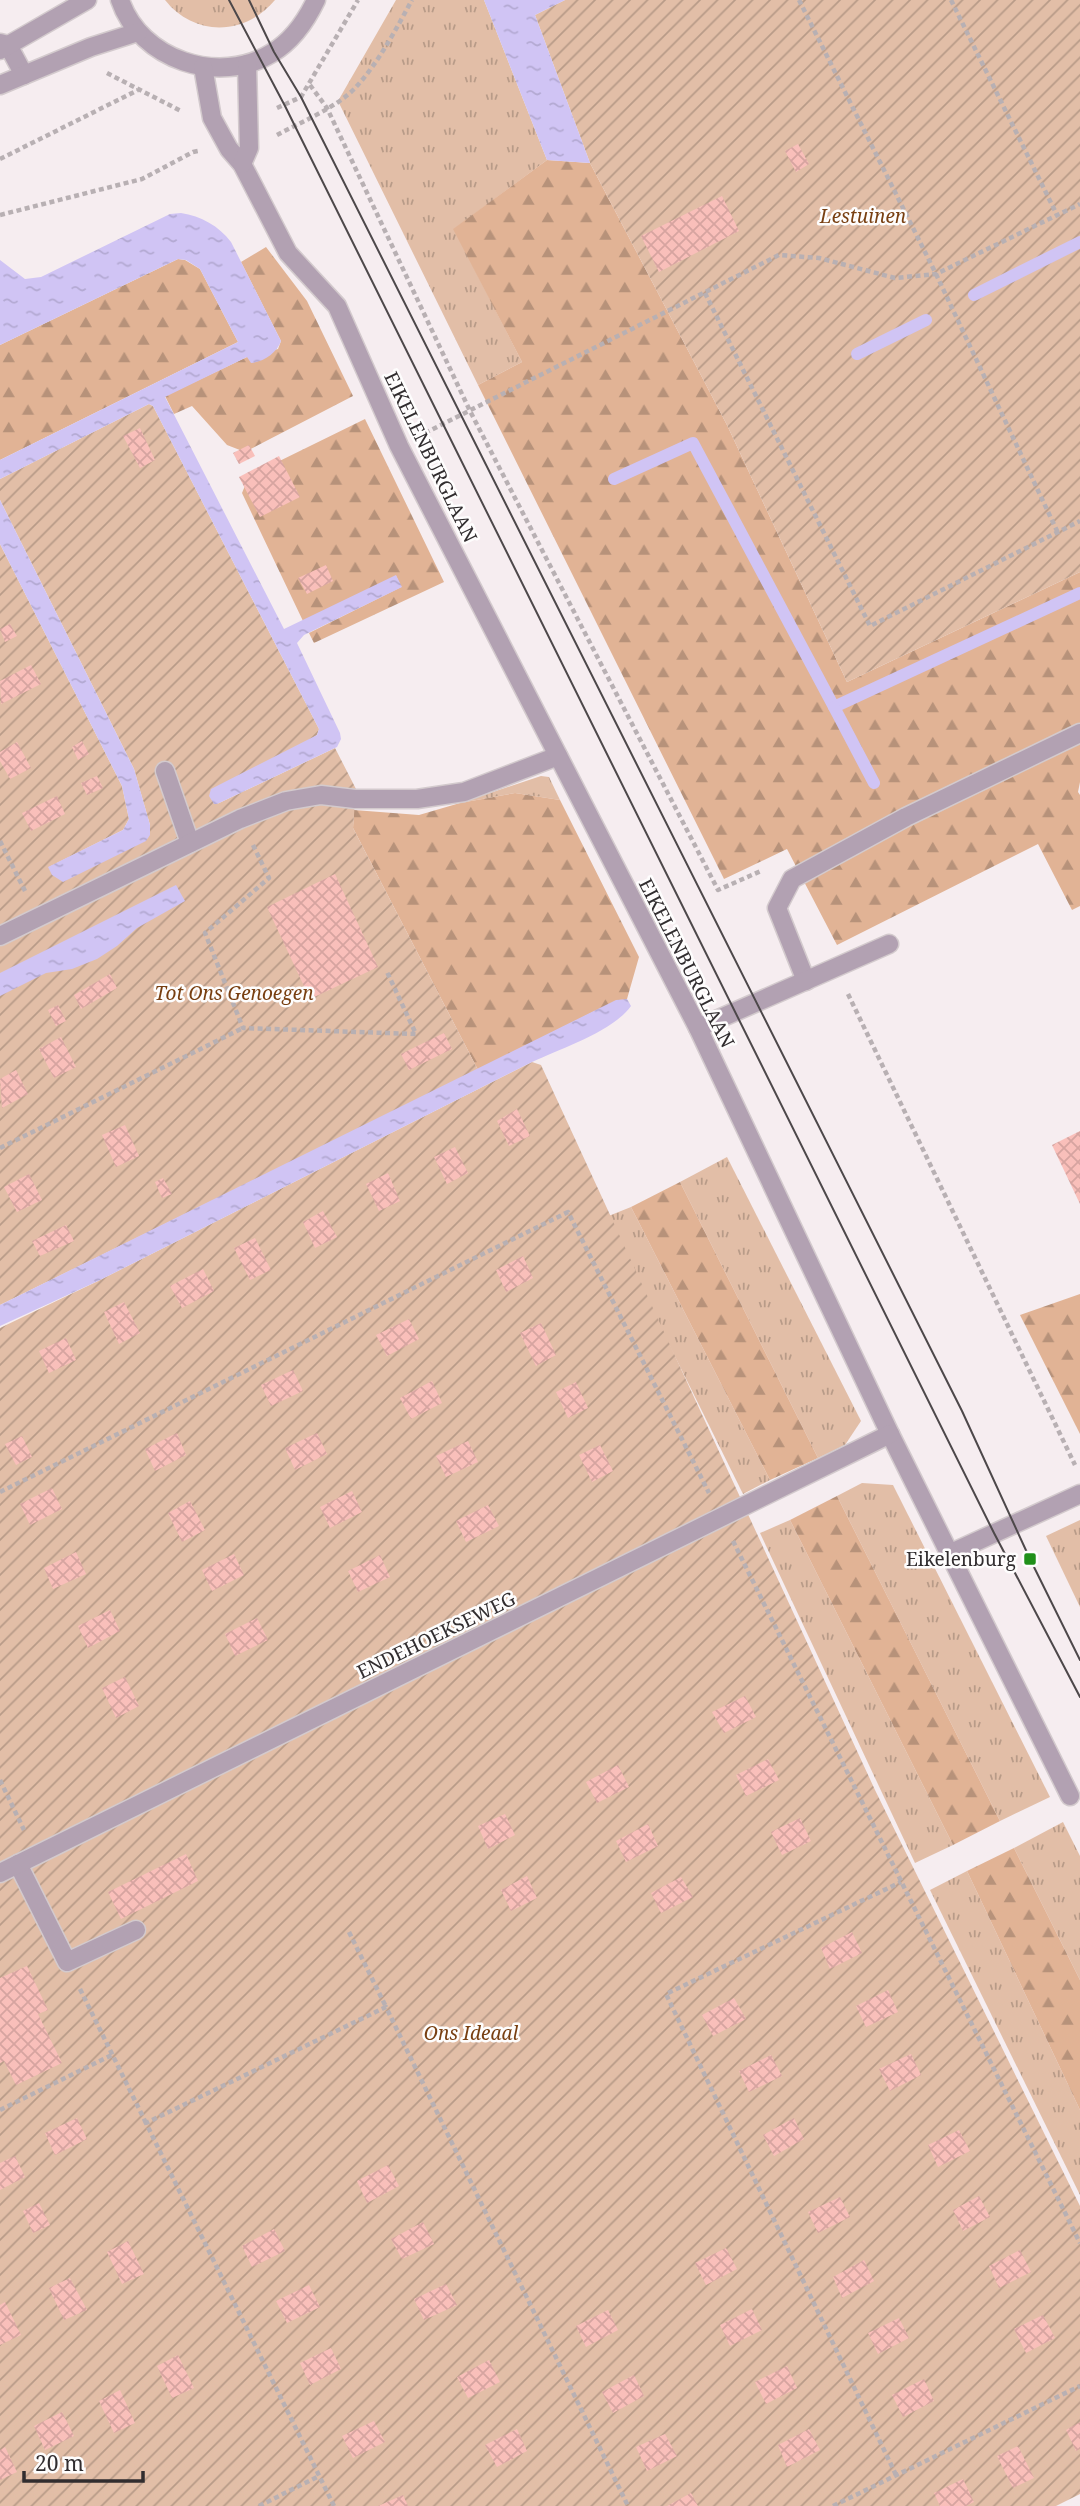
<svg xmlns="http://www.w3.org/2000/svg" width="1080" height="2506" viewBox="0 0 1080 2506" font-family="'Noto Serif',serif">
  <defs>
    <pattern id="grass-tufts" width="24" height="20" patternUnits="userSpaceOnUse" patternTransform="scale(1.75)"><rect width="24" height="20" fill="#e2bea7"/><path d="M3 7l-1-3M5 7V3M7 7l1-3M15 17l-1-3M17 17v-4M19 17l1-3" fill="none" stroke="#b89b88"/></pattern>
    <pattern id="forest-firs" width="22" height="20" patternUnits="userSpaceOnUse" patternTransform="scale(1.75)"><rect width="22" height="20" fill="#e1b395"/><path d="M5 1l3.5 6h-7zM16 11l3.5 6h-7z" fill="#b7927a"/></pattern>
    <pattern id="garden-furrows" width="10" height="10" patternUnits="userSpaceOnUse" patternTransform="scale(1.75)"><rect width="10" height="10" fill="#e2bea7"/><path d="M-1 1l2-2M0 10L10 0M9 11l2-2" fill="none" stroke="#b89b88"/></pattern>
    <pattern id="water-ripples" width="26" height="14" patternUnits="userSpaceOnUse" patternTransform="scale(1.75)"><rect width="26" height="14" fill="#d0c4f4"/><path d="M2 4q2-2 4 0t4 0M15 11q2-2 4 0t4 0" fill="none" stroke="#b3a9d2"/></pattern>
    <pattern id="building-cross-hatch" width="8" height="8" patternUnits="userSpaceOnUse" patternTransform="scale(1.75)"><rect width="8" height="8" fill="#f9bfba"/><path d="M0 0l8 8M0 8l8-8" fill="none" stroke="#d6a4a0"/></pattern>
  </defs>
  <rect width="100%" height="100%" fill="#f6edf0"/>
  <g fill="url(#grass-tufts)">
    <path d="M165,0H275C245,36 194,37 165,0Z"/>
    <path d="M396,0H484L547,160L454,229L522,362L478,385L338,101Z"/>
    <path d="M541,776L549,777L560,800L515,793L460,803Z"/>
    <path d="M727,1157L861,1421L845,1445L818,1458L680,1182Z"/>
    <path d="M631,1207L770,1480L743,1494L606,1217Z"/>
    <path d="M862,1483L893,1485L1050,1797L1000,1821L837,1496Z"/>
    <path d="M790,1520L953,1845L915,1863L760,1533Z"/>
    <path d="M1080,1520V1607L1046,1536Z"/>
    <path d="M1063,1822L1080,1856V1980L1014,1848Z"/>
    <path d="M967,1871L1080,2110V2195L930,1890Z"/>
  </g>
  <g fill="url(#forest-firs)">
    <path d="M547,160L590,163L727,425L847,682L1080,572V782L1078,792L1080,795V906L1072,910L1038,844L837,945L787,849L724,879L478,385L522,362L453,229Z"/>
    <path d="M266,247L307,301L353,396L245,452L227,445L192,406L174,414L165,396L247,357L278,349L281,341L241,262Z"/>
    <path d="M178,259L185,260L200,269L238,342L0,460V345Z"/>
    <path d="M365,419L444,582L314,643L309,633L401,587L396,576L303,621L242,493L249,476Z"/>
    <path d="M515,793L560,800L639,957L627,999L593,1012L478,1070L353,828L354,810L419,815L460,803Z"/>
    <path d="M680,1182L818,1458L770,1480L631,1207Z"/>
    <path d="M1080,1294V1434L1020,1315Z"/>
    <path d="M837,1496L1000,1821L953,1845L790,1520Z"/>
    <path d="M1014,1848L1080,1980V2110L967,1871Z"/>
  </g>
  <g fill="url(#garden-furrows)">
    <path d="M565,0H1080V572L847,682L727,425L590,163L535,15Z"/>
    <path d="M149,404L153,406L319,729L317,735L217,804L335,748L356,789L353,828L478,1070L0,1305V544L122,786L129,819L123,830L49,867L150,825L134,769L0,500V479Z"/>
    <path d="M532,1062L541,1065L875,1790L1080,2206V2494L1056,2506H0V1328L98,1281Z"/>
  </g>
  <g fill="url(#water-ripples)">
    <path d="M484,0H565L535,15L590,163L547,160Z"/>
    <path d="M181,213C201,216 219,226 231,242L281,341C277,353 263,362 251,363L247,357L165,397L284,629L396,575L402,587L304,635L297,643L340,733L341,739L337,747L217,804H214L209,796L211,789L317,735L319,729L153,406L149,404L0,479V460L238,342L200,269L186,260L178,259L0,345V260L25,279L41,277L170,214Z"/>
    <path d="M0,500L134,769L150,825V835L146,841L63,882L52,875L48,867L123,830L129,819L122,786L0,544Z"/>
    <path d="M176,885L185,901L137,928L117,946L97,959L72,969L46,973L0,996V973Z"/>
    <path d="M627,999L631,1006C612,1032 562,1048 532,1062L98,1281L0,1326V1305L616,1000Z"/>
  </g>
  <g fill="none" stroke-linecap="round" stroke-linejoin="round">
    <g stroke="#d0c4f4" stroke-width="12">
      <path d="M974,295L1080,242"/>
      <path d="M857,354L926,320"/>
      <path d="M614,479L693,443L834,707L1080,593"/>
      <path d="M834,707L874,783"/>
    </g>
  </g>
  <g fill="url(#building-cross-hatch)">
    <path d="M798,144L809,164L796,172L785,151Z"/>
    <path d="M722,196L739,231L659,272L641,236Z"/>
    <path d="M140,428L155,460L140,468L123,436Z"/>
    <path d="M249,445L255,456L239,464L233,453Z"/>
    <path d="M279,456L300,497L260,517L239,477Z"/>
    <path d="M326,565L333,581L307,594L298,578Z"/>
    <path d="M10,624L17,636L5,642L0,629Z"/>
    <path d="M31,665L41,684L1,704L0,681Z"/>
    <path d="M82,741L89,754L78,760L72,747Z"/>
    <path d="M17,742L31,768L10,779L0,761V752Z"/>
    <path d="M97,776L103,788L87,795L81,783Z"/>
    <path d="M57,796L65,814L31,831L22,813Z"/>
    <path d="M335,874L378,967L310,999L267,907Z"/>
    <path d="M110,974L117,988L81,1009L74,995Z"/>
    <path d="M58,1005L66,1021L56,1026L48,1010Z"/>
    <path d="M444,1033L452,1049L409,1070L401,1054Z"/>
    <path d="M61,1037L76,1067L54,1078L39,1049Z"/>
    <path d="M16,1070L28,1094L2,1108L0,1079Z"/>
    <path d="M517,1109L530,1136L509,1146L497,1121Z"/>
    <path d="M125,1125L139,1156L116,1167L102,1135Z"/>
    <path d="M1080,1131V1204L1052,1145Z"/>
    <path d="M455,1147L468,1173L447,1184L434,1157Z"/>
    <path d="M388,1173L400,1201L379,1211L366,1184Z"/>
    <path d="M29,1174L42,1200L17,1212L4,1187Z"/>
    <path d="M163,1178L172,1194L162,1198L155,1182Z"/>
    <path d="M323,1211L337,1237L315,1248L303,1222Z"/>
    <path d="M66,1225L74,1241L40,1256L32,1241Z"/>
    <path d="M255,1238L271,1270L250,1280L234,1248Z"/>
    <path d="M523,1256L533,1278L506,1292L496,1270Z"/>
    <path d="M203,1269L214,1291L182,1308L170,1286Z"/>
    <path d="M124,1302L140,1333L119,1344L104,1312Z"/>
    <path d="M409,1319L419,1339L387,1356L376,1335Z"/>
    <path d="M541,1323L556,1355L536,1366L520,1333Z"/>
    <path d="M66,1338L76,1360L49,1373L39,1351Z"/>
    <path d="M293,1370L303,1391L271,1406L261,1385Z"/>
    <path d="M432,1381L442,1403L411,1419L400,1398Z"/>
    <path d="M576,1382L588,1408L568,1418L556,1392Z"/>
    <path d="M177,1433L186,1455L155,1471L145,1449Z"/>
    <path d="M317,1433L327,1454L295,1470L285,1448Z"/>
    <path d="M22,1436L32,1457L16,1465L5,1444Z"/>
    <path d="M468,1441L478,1462L446,1477L436,1456Z"/>
    <path d="M600,1445L613,1471L592,1482L579,1455Z"/>
    <path d="M52,1488L62,1509L30,1525L20,1504Z"/>
    <path d="M352,1491L362,1512L330,1528L320,1507Z"/>
    <path d="M190,1501L205,1530L182,1542L168,1513Z"/>
    <path d="M488,1505L499,1526L466,1542L456,1521Z"/>
    <path d="M76,1552L86,1574L53,1589L44,1568Z"/>
    <path d="M234,1554L244,1575L212,1591L202,1570Z"/>
    <path d="M380,1555L390,1577L358,1592L348,1571Z"/>
    <path d="M110,1610L120,1631L88,1648L78,1626Z"/>
    <path d="M257,1618L268,1640L235,1656L225,1634Z"/>
    <path d="M125,1677L139,1706L116,1718L102,1688Z"/>
    <path d="M745,1696L756,1717L724,1733L712,1712Z"/>
    <path d="M768,1759L779,1780L746,1796L736,1775Z"/>
    <path d="M618,1765L629,1787L597,1803L586,1782Z"/>
    <path d="M505,1814L515,1835L488,1849L478,1826Z"/>
    <path d="M800,1818L811,1841L782,1855L771,1832Z"/>
    <path d="M648,1824L658,1846L626,1862L616,1841Z"/>
    <path d="M186,1854L198,1881L121,1919L108,1892Z"/>
    <path d="M527,1876L537,1898L511,1911L501,1890Z"/>
    <path d="M681,1877L693,1897L661,1913L651,1893Z"/>
    <path d="M852,1932L862,1953L830,1969L821,1948Z"/>
    <path d="M27,1966L48,2010L38,2014L62,2063L16,2085L4,2061L0,2063V1978Z"/>
    <path d="M888,1990L898,2012L866,2027L856,2006Z"/>
    <path d="M734,1998L746,2019L713,2036L702,2015Z"/>
    <path d="M911,2054L921,2075L890,2091L879,2069Z"/>
    <path d="M771,2055L782,2076L749,2092L739,2071Z"/>
    <path d="M77,2118L87,2139L55,2155L45,2133Z"/>
    <path d="M794,2118L804,2139L774,2156L763,2135Z"/>
    <path d="M959,2130L970,2151L938,2167L928,2145Z"/>
    <path d="M15,2156L25,2177L0,2190V2163Z"/>
    <path d="M388,2165L399,2186L367,2203L357,2181Z"/>
    <path d="M979,2196L990,2217L963,2231L953,2210Z"/>
    <path d="M840,2197L850,2217L818,2233L808,2212Z"/>
    <path d="M39,2203L50,2225L33,2233L23,2211Z"/>
    <path d="M423,2222L434,2244L402,2259L391,2239Z"/>
    <path d="M274,2229L285,2251L252,2267L242,2246Z"/>
    <path d="M128,2241L144,2274L122,2284L107,2252Z"/>
    <path d="M726,2248L737,2269L706,2285L695,2263Z"/>
    <path d="M1020,2250L1031,2272L999,2288L989,2266Z"/>
    <path d="M864,2260L874,2281L842,2298L833,2277Z"/>
    <path d="M70,2278L87,2310L64,2320L49,2288Z"/>
    <path d="M446,2284L457,2305L424,2320L414,2299Z"/>
    <path d="M309,2285L320,2307L287,2323L276,2301Z"/>
    <path d="M5,2302L21,2335L0,2345V2305Z"/>
    <path d="M752,2309L762,2330L730,2346L720,2325Z"/>
    <path d="M608,2310L618,2330L586,2347L576,2326Z"/>
    <path d="M1043,2315L1055,2338L1026,2353L1014,2329Z"/>
    <path d="M899,2318L909,2338L878,2354L868,2333Z"/>
    <path d="M331,2348L341,2369L310,2385L300,2363Z"/>
    <path d="M178,2355L194,2388L172,2398L157,2366Z"/>
    <path d="M489,2360L500,2382L468,2398L457,2377Z"/>
    <path d="M787,2366L797,2388L766,2404L755,2382Z"/>
    <path d="M634,2375L644,2396L613,2413L602,2392Z"/>
    <path d="M924,2379L934,2401L903,2417L892,2395Z"/>
    <path d="M120,2390L135,2423L114,2433L99,2401Z"/>
    <path d="M62,2412L74,2436L45,2450L34,2426Z"/>
    <path d="M374,2421L385,2442L353,2458L342,2436Z"/>
    <path d="M1080,2422V2449L1076,2451L1066,2430Z"/>
    <path d="M517,2429L527,2451L497,2467L485,2445Z"/>
    <path d="M809,2429L820,2450L787,2467L778,2445Z"/>
    <path d="M665,2434L677,2456L647,2471L636,2447Z"/>
    <path d="M1018,2446L1034,2478L1013,2488L997,2456Z"/>
    <path d="M5,2447L17,2472L0,2480V2450Z"/>
    <path d="M963,2479L974,2502L966,2506H940L934,2493Z"/>
    <path d="M691,2493L698,2506H667Z"/>
    <path d="M403,2495L408,2506H378Z"/>
  </g>
  <g fill="none" stroke-linecap="round" stroke-linejoin="round">
    <g stroke="#d3cacd" stroke-width="21">
      <g id="lane">
        <path d="M165,771L190,843"/>
        <path d="M0,936L240,819L286,801L321,795L355,799H417L464,792L558,756"/>
        <path d="M806,981L777,908L792,879L906,817L1080,733"/>
        <path d="M698,1028L889,944"/>
        <path d="M949,1554L1080,1494"/>
        <path d="M18,1864L67,1962L136,1930"/>
      </g>
    </g>
    <g stroke="#d3cacd" stroke-width="21">
      <g id="street">
        <path d="M120,0C140,60 219,86 272,53C292,41 306,21 316,0"/>
        <path d="M0,43L8,45L24,75"/>
        <path d="M0,50L87,0"/>
        <path d="M203,67L212,118L229,149L242,164L288,253L337,306L399,446L698,1028L890,1434L1070,1796"/>
        <path d="M0,85L91,47L138,32"/>
        <path d="M242,164L249,148L247,64"/>
        <path d="M0,1873L890,1434"/>
      </g>
    </g>
    <g stroke="#b8b0b3" stroke-width="4.5" stroke-dasharray="5 3.5" stroke-linecap="butt">
      <path d="M799,0L936,274L1058,533"/>
      <path d="M951,0L1057,215"/>
      <path d="M107,73L181,111"/>
      <path d="M310,85L327,108L470,411L718,890L761,871"/>
      <path d="M277,108L301,97L358,0"/>
      <path d="M277,135C301,122 338,107 356,87C379,62 396,29 412,0"/>
      <path d="M0,159L138,90"/>
      <path d="M0,215L142,179L193,152L198,151"/>
      <path d="M705,293L870,626L1080,521"/>
      <path d="M425,433L779,255L819,258L895,278L936,274L1080,204"/>
      <path d="M0,841L26,893"/>
      <path d="M253,845L269,878L205,933L243,1028L416,1034L387,972"/>
      <path d="M848,994L1075,1465"/>
      <path d="M0,1148L243,1028"/>
      <path d="M0,1492L568,1212L709,1493"/>
      <path d="M733,1541L1080,2243"/>
      <path d="M0,1780L24,1830"/>
      <path d="M349,1932L386,2007"/>
      <path d="M80,1989L146,2123"/>
      <path d="M0,2110L112,2055"/>
      <path d="M896,2475L666,1994L901,1882"/>
      <path d="M259,2506L319,2476"/>
      <path d="M334,2506L146,2123L386,2007L628,2506"/>
      <path d="M833,2506L1080,2386"/>
    </g>
    <use href="#lane" stroke="#b2a1b2" stroke-width="18"/>
    <use href="#street" stroke="#b2a1b2" stroke-width="18"/>
    <g stroke="#4d484a" stroke-width="2">
      <path d="M229,0L285,106L994,1533L1080,1697"/>
      <path d="M249,0L274,52L301,97L962,1411L1030,1559L1080,1660"/>
    </g>
  </g>
  <rect fill="#20901a" stroke="#fefdfd" stroke-width="2.5" x="1023" y="1552" width="14" height="14" rx="3.5"/>
  <g text-anchor="middle" stroke-width="5" stroke-linejoin="round" paint-order="stroke">
    <g font-size="19" font-style="italic" fill="#783f11" stroke="#fefdfd">
      <text x="863" y="223">Lestuinen</text>
      <text x="234" y="1000">Tot Ons Genoegen</text>
      <text x="471" y="2040">Ons Ideaal</text>
    </g>
    <g font-size="19" fill="#312d2f" stroke="#fefdfd">
      <text transform="translate(431 457) rotate(64)" y="7">EIKELENBURGLAAN</text>
      <text transform="translate(687 963) rotate(63)" y="7">EIKELENBURGLAAN</text>
      <text transform="translate(436 1635) rotate(-26)" y="7">ENDEHOEKSEWEG</text>
    </g>
    <g font-size="19" fill="#312d2f" stroke="#fefdfd" text-anchor="end">
      <text x="1016" y="1566">Eikelenburg</text>
    </g>
  </g>
  <path d="M24 2471v10h119v-10" fill="none" stroke="#312d2f" stroke-width="3.5"/>
  <text x="35" y="2471" font-size="21" fill="#312d2f" stroke="#fefdfd" stroke-width="5" paint-order="stroke">20 m</text>
</svg>
